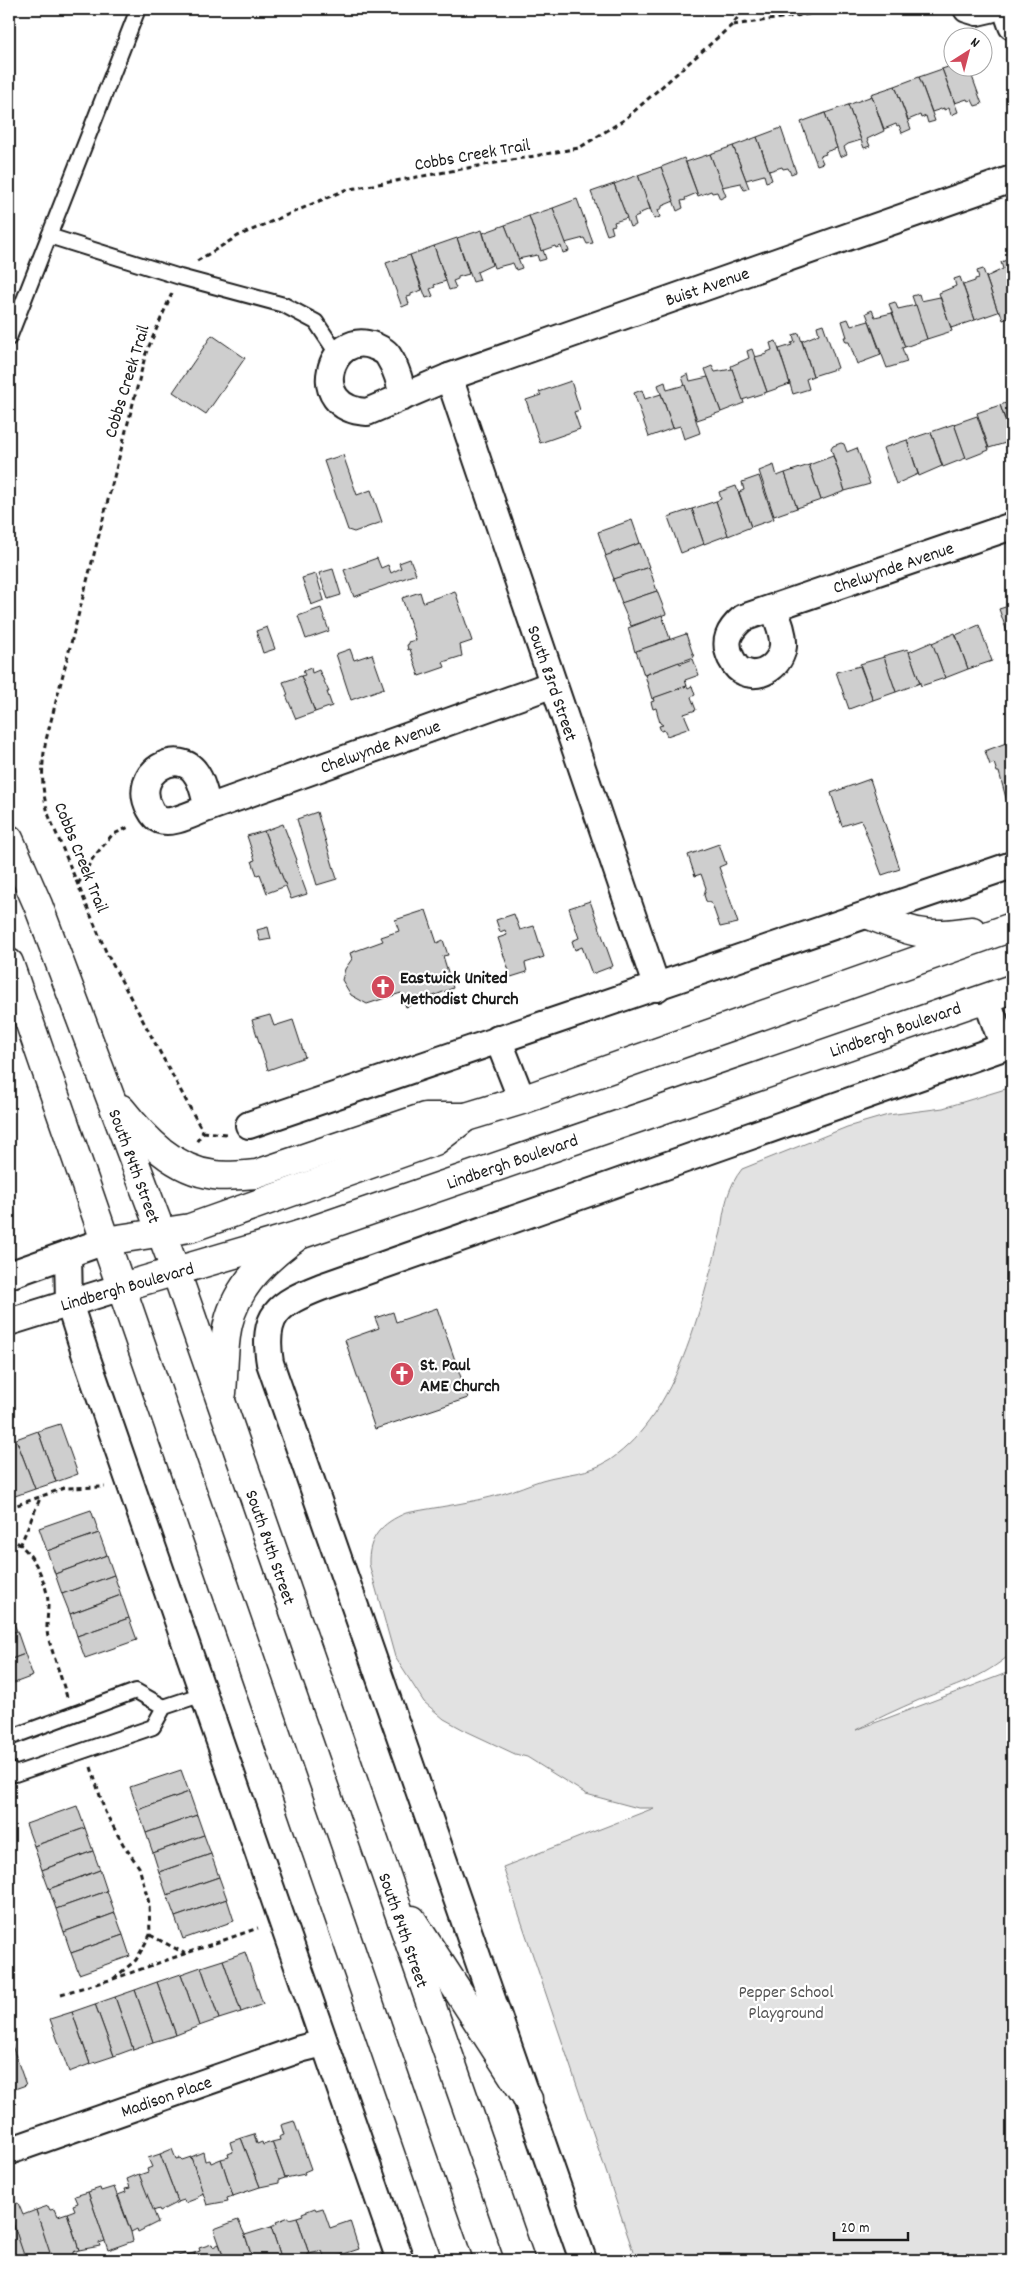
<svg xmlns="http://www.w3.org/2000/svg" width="1021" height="2269" viewBox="0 0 1021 2269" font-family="Dekko,sans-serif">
  <rect width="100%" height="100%" fill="#fff"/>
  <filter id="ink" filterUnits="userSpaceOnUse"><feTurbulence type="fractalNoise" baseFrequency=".02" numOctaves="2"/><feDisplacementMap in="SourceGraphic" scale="10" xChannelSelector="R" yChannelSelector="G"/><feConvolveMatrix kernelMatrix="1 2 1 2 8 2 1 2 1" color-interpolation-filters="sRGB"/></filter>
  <g filter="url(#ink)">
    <path fill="#e2e2e2" stroke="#7f7f7f" d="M1012,1087V1653C980,1680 956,1685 919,1700C898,1709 876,1719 856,1730L1012,1671V2260H636L503,1867L654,1808H638L586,1794L527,1757L515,1754L466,1731L444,1719L424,1702L395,1657L369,1564C368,1537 382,1523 406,1513C437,1507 471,1503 502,1494C516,1490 529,1484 542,1480C566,1473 589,1474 610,1460C679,1412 700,1308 721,1232C723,1210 728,1186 742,1169L847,1127L888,1115L943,1108Z"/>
    <g fill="#cecece" stroke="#1c1c1c">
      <path d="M954,65V68H969L982,104L975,106L972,100L968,101L967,99L955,103L942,69Z"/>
      <path d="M942,69L958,112L951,115L949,108L944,110V108L932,112L919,77Z"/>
      <path d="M919,77L935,121L928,123L926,116L921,118L920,115L908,120L895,86Z"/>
      <path d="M895,86L911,129L902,133L899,125L897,126L896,124L884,129L871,94Z"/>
      <path d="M872,96L884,131L867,139L870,146L864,148L848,105Z"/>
      <path d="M848,105L861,140L848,144L844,147L847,154L840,157L825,113Z"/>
      <path d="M825,113L837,148L825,152L826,154L820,156L823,163L817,165L801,122Z"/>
      <path d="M781,128L796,172L791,174L788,168L783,169L782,167L769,171L757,137Z"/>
      <path d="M757,137L772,180L766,182L764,175L746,180L733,146Z"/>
      <path d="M733,146L749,188L744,190L741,183L722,187L710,154Z"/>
      <path d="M710,154L726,196L720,199L717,192L712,193L711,191L698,196L686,162Z"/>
      <path d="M684,158L697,193L685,198L686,200L681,201L683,208L677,211L661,167Z"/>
      <path d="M661,167L674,201L662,206V208L658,210L660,217L654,219L638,175Z"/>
      <path d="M638,175L650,209L638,214L639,216L634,218L636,225L630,227L614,184Z"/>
      <path d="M614,184L627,218L614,222L615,225L611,226L613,233L607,235L591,192Z"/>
      <path d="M577,199L593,243L587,244L584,238L565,243L553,208Z"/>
      <path d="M553,208L569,251L563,253L561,246L556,248L555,246L541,251L529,216Z"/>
      <path d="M529,216L541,251L543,250L546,259L539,261L537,255L518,259L505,225Z"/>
      <path d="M505,225L522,268L516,270L513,263L494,268L483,233Z"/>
      <path d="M482,230L492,265L477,272L480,280L473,282L457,238Z"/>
      <path d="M457,238L469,274L458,277V279L453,281L456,288L449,290L434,246Z"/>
      <path d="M434,246L446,281L434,285L435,287L430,289L433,296L426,298L410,255Z"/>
      <path d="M410,255L422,290L411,294V296L407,297L409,304L402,307L386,263Z"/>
      <path d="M1007,260L1012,277V317L1003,320L1000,311L998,312L986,277L1003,269L1001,262Z"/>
      <path d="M983,269L998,312L975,320L963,285L975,281V279L979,278L977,271Z"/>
      <path d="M960,277L975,320L951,328L939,293L956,286L954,279Z"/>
      <path d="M919,294L921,301L940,297L952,331L927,339L912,296Z"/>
      <path d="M895,302L898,309L916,305L927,339L905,347L889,304Z"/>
      <path d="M872,310L875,317L892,313L905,347L902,348L907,362L887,368L866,313Z"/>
      <path d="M848,319L851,326L869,321L881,355L857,364L849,342H846L844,337H847L842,321Z"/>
      <path d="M823,324L838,368L813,376L802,341L819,334L817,326Z"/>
      <path d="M799,333L813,376L806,379L809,389L793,394L779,349L792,345L791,343L795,342L793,335Z"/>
      <path d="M212,335L245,358L206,414L173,392Z"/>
      <path d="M776,341L790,384L767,392L755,357L767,354V352L772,350L770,343Z"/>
      <path d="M752,349L767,392L742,400L731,366L749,358L747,351Z"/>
      <path d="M712,366L715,372L732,369L744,403L721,412L705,369Z"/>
      <path d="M688,374L690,381L708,377L721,412L697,420L682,377Z"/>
      <path d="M571,381L580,410L574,412L580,429L540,443L526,400L541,395L539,392Z"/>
      <path d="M665,382L667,390L685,385L700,433L684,439L680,426L673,428L658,385Z"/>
      <path d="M642,390L645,399L661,394L673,428L649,437L634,393Z"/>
      <path d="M1012,401V438L1000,405Z"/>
      <path d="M1000,405L1012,441L989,448L977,413Z"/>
      <path d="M977,416L989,450L966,459L954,424Z"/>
      <path d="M954,424L966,458L943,467L931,432Z"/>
      <path d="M931,432L942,466L919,476L907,440Z"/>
      <path d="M907,440L918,474L896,484L883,448Z"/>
      <path d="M841,443L844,444L847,452L857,448L870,484L845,491L831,449L833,446Z"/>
      <path d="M343,455L357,495L371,490L382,522L354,532L348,530L324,461Z"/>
      <path d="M833,456L845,491L821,500L809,465Z"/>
      <path d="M774,465L777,476L785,473L797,508L774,516L759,471Z"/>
      <path d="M809,465L821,500L797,508L785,473Z"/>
      <path d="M759,476L774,519L751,527L739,492L744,490L742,482Z"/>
      <path d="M736,486L751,527L728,536L716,501L721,499L719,492Z"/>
      <path d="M716,501L728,535L704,544L692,509Z"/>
      <path d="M692,509L704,544L681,553L668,517Z"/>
      <path d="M632,520L640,543L606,556L598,532Z"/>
      <path d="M640,543L649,567L614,579L605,556Z"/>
      <path d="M377,558L381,568L388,565L391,573L401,568L399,563L410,559L416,574L354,597L344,570Z"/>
      <path d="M649,567L657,591L622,603L613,579Z"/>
      <path d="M333,569L341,595L328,599L319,573Z"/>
      <path d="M316,574L324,600L311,605L302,578Z"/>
      <path d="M455,591L472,641L460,645L462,656L443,662L445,667L419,676L410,649L408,650L407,645L409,644L408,642L416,640L402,598L420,592L423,602Z"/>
      <path d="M657,591L666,614L631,626L621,603Z"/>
      <path d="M1012,605V646L999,609Z"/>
      <path d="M321,608L329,631L306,639L298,616Z"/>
      <path d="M662,615L670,639L635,652L628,628Z"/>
      <path d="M979,625L992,661L968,669L956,635Z"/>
      <path d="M267,627L275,649L263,653L256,631Z"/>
      <path d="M955,633L968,669L945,678L932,643Z"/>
      <path d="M686,634L694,657L644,675L636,651Z"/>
      <path d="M932,642L945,678L921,686L909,652Z"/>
      <path d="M350,649L354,660L372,654L384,688L351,700L336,654Z"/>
      <path d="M908,649L920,683L896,692L883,656Z"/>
      <path d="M884,657L896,692L873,700L860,664Z"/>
      <path d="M693,659L699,675L685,680L687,686L652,699L645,675L679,662L680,664Z"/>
      <path d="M860,666L873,700L849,709L836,672Z"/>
      <path d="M311,668L312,673L319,670L329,692H327L332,706L315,712L301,676L305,675L303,671Z"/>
      <path d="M301,676L315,712L296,719L286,695H288L283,682Z"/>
      <path d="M687,686L688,688L692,686L695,695L691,697L696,710L684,714L690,728L667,736L664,730L661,731L659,726L663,725L660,723L656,708L653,709L651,702L654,701L653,698Z"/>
      <path d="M1006,743L1010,756L1012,755V807L1010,801L1007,802L999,772H997L994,763L990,765L985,751Z"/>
      <path d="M870,779L900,869L882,875L861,820L842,826L831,793Z"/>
      <path d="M317,812L337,879L317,885L297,819Z"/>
      <path d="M283,824L297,860L295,861L307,894L291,899L264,831Z"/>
      <path d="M264,831L286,886L267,893L260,874L257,875L252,861L255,860L247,836Z"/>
      <path d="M719,844L726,864L719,867L738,923L720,927L712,904L706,901L704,895L706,888L701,874L695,876L688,855Z"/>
      <path d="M590,901L613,966L592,974L582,947L575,950L572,941L579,938L569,908Z"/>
      <path d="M426,910L437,943L443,940L448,955L443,956L453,988L406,1007L401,993L367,1004L351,995L342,980L345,969L352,959L350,953L383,941L381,937L399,931L395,920Z"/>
      <path d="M514,914L520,930L534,926L544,957L525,963L527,972L511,977L498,938L507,935L505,930L500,932L496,920Z"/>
      <path d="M268,927L271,939L260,941L257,930Z"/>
      <path d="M270,1015L274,1026L293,1020L305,1057L268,1070L252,1020Z"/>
      <path d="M437,1308L468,1398L375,1429L345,1340L379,1328L375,1318L393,1312L396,1322Z"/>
      <path d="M60,1424L78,1474L56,1482L38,1431Z"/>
      <path d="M38,1431L56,1482L35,1489L16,1439Z"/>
      <path d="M16,1439L35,1489L12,1497L9,1488V1441Z"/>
      <path d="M91,1510L99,1533L47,1551L39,1528Z"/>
      <path d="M99,1533L107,1555L55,1574L47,1551Z"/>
      <path d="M107,1555L114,1575L62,1594L55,1574Z"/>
      <path d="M114,1575L121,1595L70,1614L62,1594Z"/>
      <path d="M121,1595L129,1618L77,1636L70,1614Z"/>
      <path d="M9,1612L17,1631L9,1634Z"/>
      <path d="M129,1618L137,1640L85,1658L77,1636Z"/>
      <path d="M17,1631L25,1654L9,1660V1634Z"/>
      <path d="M25,1654L33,1676L9,1685V1660Z"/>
      <path d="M181,1770L189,1792L138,1810L130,1787Z"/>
      <path d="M189,1792L197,1815L146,1833L138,1810Z"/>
      <path d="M77,1806L85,1828L34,1846L26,1824Z"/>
      <path d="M197,1815L204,1835L153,1853L146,1833Z"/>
      <path d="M85,1828L93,1851L42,1870L34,1846Z"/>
      <path d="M204,1835L211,1854L159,1872L153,1853Z"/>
      <path d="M93,1851L100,1870L49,1889L42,1870Z"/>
      <path d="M211,1854L219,1877L167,1895L159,1872Z"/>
      <path d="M100,1870L107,1891L56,1909L49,1889Z"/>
      <path d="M219,1877L227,1899L175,1917L167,1895Z"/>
      <path d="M107,1891L115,1913L64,1932L56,1909Z"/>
      <path d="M227,1899L234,1921L183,1939L175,1917Z"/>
      <path d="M115,1913L123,1935L71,1953L64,1932Z"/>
      <path d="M123,1935L130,1956L79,1974L71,1953Z"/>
      <path d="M245,1952L263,2004L241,2012L223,1960Z"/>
      <path d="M223,1960L241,2012L219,2019L201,1967Z"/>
      <path d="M201,1967L219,2019L199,2026L181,1974Z"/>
      <path d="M181,1974L199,2026L176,2035L157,1982Z"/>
      <path d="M157,1982L176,2035L153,2042L135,1990Z"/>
      <path d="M135,1990L153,2042L133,2049L115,1997Z"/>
      <path d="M115,1997L133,2049L114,2056L95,2004Z"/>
      <path d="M95,2004L114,2056L90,2064L72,2012Z"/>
      <path d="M72,2012L90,2064L69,2072L50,2019Z"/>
      <path d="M9,2037L26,2085L9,2091Z"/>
      <path d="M294,2121L311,2169L304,2172L305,2174L285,2178L272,2142L280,2140L279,2137L284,2135L281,2125Z"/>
      <path d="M254,2134L257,2144L262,2142L263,2145L272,2142L285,2178L279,2180V2183L260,2187L241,2138Z"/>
      <path d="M241,2138L260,2187L233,2196L221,2159L229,2157L228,2154L233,2152L230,2142Z"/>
      <path d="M172,2149L176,2159L180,2158L182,2160L191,2157L204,2193L197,2196L198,2198L185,2203L184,2200L178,2202L160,2154Z"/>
      <path d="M203,2152L205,2161L210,2160L211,2163L221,2159L233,2196L227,2198L228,2201L207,2205L191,2157Z"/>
      <path d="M160,2154L178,2202L160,2211L159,2209L153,2211L139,2175L148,2172L147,2169L152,2167L148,2158Z"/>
      <path d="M139,2174L158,2222L138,2232L137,2229L131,2232L118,2195L126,2192L125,2189L130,2188L127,2179Z"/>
      <path d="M114,2187L131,2232L133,2241L108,2250L88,2192L100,2188L101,2191Z"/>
      <path d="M88,2192L105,2241L99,2243L100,2246L79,2250L67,2213L75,2210L73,2205L78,2203L75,2196Z"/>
      <path d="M18,2203L23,2215L36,2210L53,2260H25L9,2211V2206Z"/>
      <path d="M48,2206L50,2210L55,2209L58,2216L67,2213L79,2250L73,2252V2255L52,2259L36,2210Z"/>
      <path d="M315,2208L316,2210L323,2208L330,2228L350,2221L359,2249L326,2260L322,2251L309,2254L297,2217L303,2215L302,2213Z"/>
      <path d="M9,2211L24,2255L17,2258L18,2260H9Z"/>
      <path d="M289,2217V2219L297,2217L309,2254L295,2260H282L271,2227L277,2224L276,2222Z"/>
      <path d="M238,2220L245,2235L253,2260H225L214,2229Z"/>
      <path d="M271,2227L282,2260H253L245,2235Z"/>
      <path d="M212,2244L213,2247L219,2244L225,2260H196L194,2253L200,2251L199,2248Z"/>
      <path d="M186,2253L187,2255L194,2253L196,2260H172L173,2258Z"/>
    </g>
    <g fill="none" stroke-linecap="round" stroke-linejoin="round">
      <g stroke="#1c1c1c" stroke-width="18">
        <g id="lane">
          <path d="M49,236L180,277L284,305L316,322L338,355"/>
          <path d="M9,338L138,9"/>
          <path d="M9,1738L136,1691L164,1707"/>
          <path d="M9,1769L15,1774L153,1727L164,1707L203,1694"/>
        </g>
      </g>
      <g stroke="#1c1c1c" stroke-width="30">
        <g id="street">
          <path d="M967,9L977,12L990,9"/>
          <path d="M1006,9L1012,26"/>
          <path d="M449,377L657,988"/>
          <path d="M403,397C400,383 397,369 389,357C386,351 380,349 374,346C330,328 305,409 367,412L449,377L1012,179"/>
          <path d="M773,608C778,620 784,633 783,646C781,664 762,680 744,672C738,670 734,664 731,658C723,641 729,630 743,618L1012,526"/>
          <path d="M208,808C205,798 203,784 197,775C180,745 130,773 150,809C152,813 155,818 160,820C173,825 195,812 208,808L529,693L553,684"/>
          <path d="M986,998L1004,1047"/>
          <path d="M498,1039L522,1100"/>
          <path d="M249,1125C503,1037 758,954 1012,865"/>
          <path d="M68,1254L69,1303L86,1356L400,2260"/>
          <path d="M9,1275L105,1241"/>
          <path d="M9,1322L122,1287"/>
          <path d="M9,2151L300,2049L324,2043"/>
          <path d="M583,2260L270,1363C262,1314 278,1304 321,1287L1012,1044"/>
        </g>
      </g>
      <g stroke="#1c1c1c" stroke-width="31">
        <g id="secondary">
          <path d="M869,915C892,924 915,935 940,934C951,934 961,932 972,931"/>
          <path d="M105,1241L190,1228L435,1141L466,1117L522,1100L1012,927"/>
          <path d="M122,1287L299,1235L1012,989"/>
        </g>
      </g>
      <g stroke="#1c1c1c" stroke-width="31">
        <g id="primary">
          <path d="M9,839L38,905L176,1272L520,2260"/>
          <path d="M9,963L458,2260"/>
          <path d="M121,1109C145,1139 174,1170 214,1175C228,1177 243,1175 257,1174L425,1117H466"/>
          <path d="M222,1393C224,1370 223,1346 228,1324C237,1285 268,1257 299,1235"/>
          <path d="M412,1920L528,2099"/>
        </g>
      </g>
      <g stroke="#1c1c1c" stroke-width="3" stroke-dasharray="5 4" stroke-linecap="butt">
        <path d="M733,25L844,9"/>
        <path d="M197,261L238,236L345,190L579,148L624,120L732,25L744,9"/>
        <path d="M172,293L146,353L46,740C41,767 41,790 49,816L107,954L203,1132L195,1144"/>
        <path d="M78,884L93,858L112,835L131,826"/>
        <path d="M203,1132L227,1134"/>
        <path d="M9,1508L64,1488L105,1487"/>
        <path d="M9,1538C29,1546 43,1574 47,1594C50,1608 45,1624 48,1637C54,1657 61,1677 67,1697"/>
        <path d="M20,1546L41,1496"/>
        <path d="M91,1767L105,1812L123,1844L139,1867L149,1903L150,1935L136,1960L113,1979"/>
        <path d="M150,1935L184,1953"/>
        <path d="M61,1994L113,1979L258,1928"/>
      </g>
      <use href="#lane" stroke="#fff" stroke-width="14"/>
      <use href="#street" stroke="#fff" stroke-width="26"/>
      <use href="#secondary" stroke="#fff" stroke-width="28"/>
      <use href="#primary" stroke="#fff" stroke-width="28"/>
    </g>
  </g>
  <defs>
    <g id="church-disc" transform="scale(1.25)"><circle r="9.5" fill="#d1495b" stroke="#fff"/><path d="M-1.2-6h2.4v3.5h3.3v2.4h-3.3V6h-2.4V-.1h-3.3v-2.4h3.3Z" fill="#fff"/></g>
  </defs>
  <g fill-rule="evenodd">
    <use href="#church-disc" x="383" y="987"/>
    <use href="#church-disc" x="402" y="1374"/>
  </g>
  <g text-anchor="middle" stroke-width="4.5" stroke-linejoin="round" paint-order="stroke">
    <g font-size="18" fill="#1c1c1c" stroke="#fff">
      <text transform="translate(472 154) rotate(-10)" y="6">Cobbs Creek Trail</text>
      <text transform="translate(707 286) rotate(-19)" y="6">Buist Avenue</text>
      <text transform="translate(126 381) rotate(-73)" y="6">Cobbs Creek Trail</text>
      <text transform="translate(893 567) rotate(-19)" y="6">Chelwynde Avenue</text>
      <text transform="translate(553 683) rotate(71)" y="6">South 83rd Street</text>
      <text transform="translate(380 746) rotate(-20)" y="6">Chelwynde Avenue</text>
      <text transform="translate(82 857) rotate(68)" y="6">Cobbs Creek Trail</text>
      <text transform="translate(895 1029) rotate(-19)" y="6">Lindbergh Boulevard</text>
      <text transform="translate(512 1161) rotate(-19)" y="6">Lindbergh Boulevard</text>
      <text transform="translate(135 1166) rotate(70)" y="6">South 84th Street</text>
      <text transform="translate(127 1286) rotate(-16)" y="6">Lindbergh Boulevard</text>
      <text transform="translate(271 1547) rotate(71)" y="6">South 84th Street</text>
      <text transform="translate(404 1930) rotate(71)" y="6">South 84th Street</text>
      <text transform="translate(166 2096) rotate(-19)" y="6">Madison Place</text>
    </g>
    <g font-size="18" font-weight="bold" fill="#1c1c1c" stroke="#fff" text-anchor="start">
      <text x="400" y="983">Eastwick United<tspan x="400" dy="21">Methodist Church</tspan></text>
      <text x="420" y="1370">St. Paul<tspan x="420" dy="21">AME Church</tspan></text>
    </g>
    <g font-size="18" fill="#575757" stroke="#fff">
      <text x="786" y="1997">Pepper School<tspan x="786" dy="21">Playground</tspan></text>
    </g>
  </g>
  <rect width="1021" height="2269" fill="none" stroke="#fff" stroke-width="30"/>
  <rect x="15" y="15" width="991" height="2239" fill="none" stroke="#1c1c1c" stroke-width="2" filter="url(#ink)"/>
  <g transform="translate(968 52) rotate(36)"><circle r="24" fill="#ffffff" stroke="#a4a4a4"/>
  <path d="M0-4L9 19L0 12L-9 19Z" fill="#d1495b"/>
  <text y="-8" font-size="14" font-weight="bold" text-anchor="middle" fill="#1c1c1c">N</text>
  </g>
  <path d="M834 2232v8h74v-8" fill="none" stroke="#1c1c1c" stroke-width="2.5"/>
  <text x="841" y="2232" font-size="15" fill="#1c1c1c" stroke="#ffffff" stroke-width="4" paint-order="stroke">20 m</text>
</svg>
